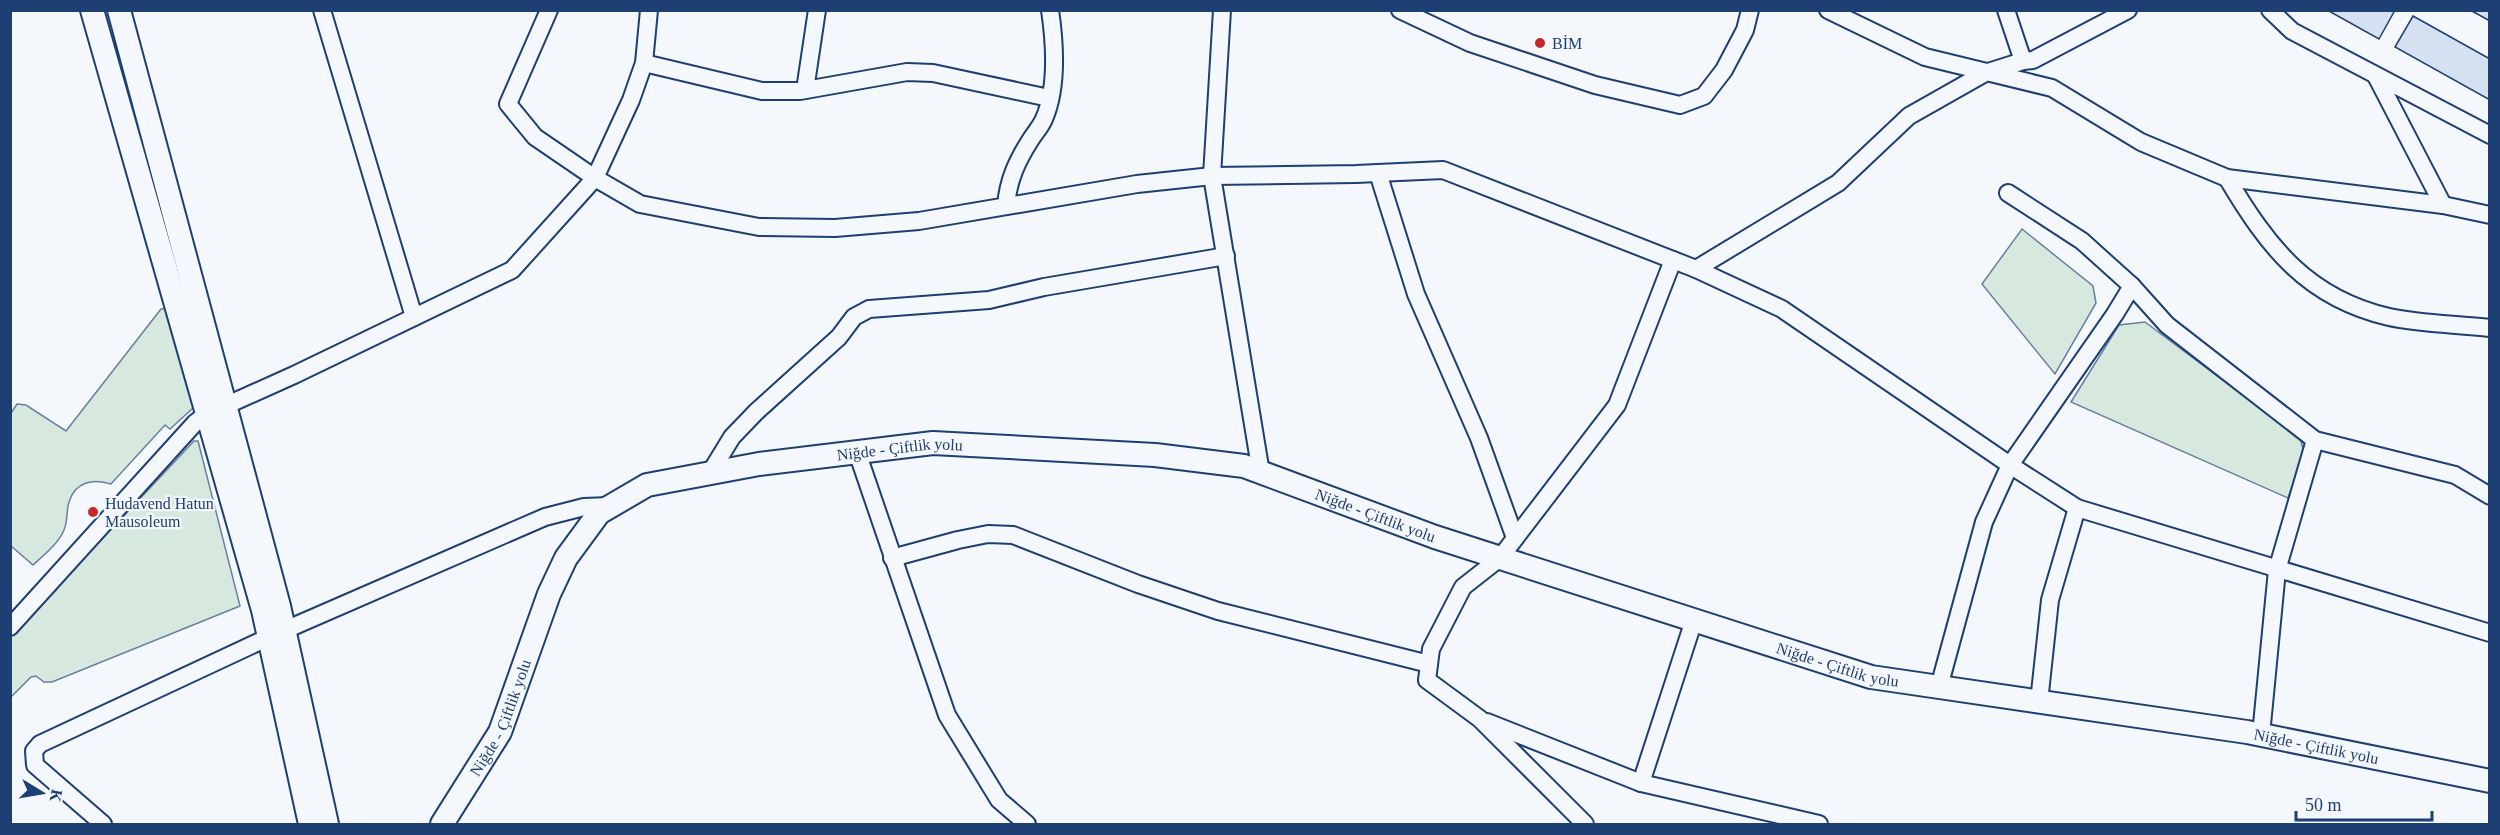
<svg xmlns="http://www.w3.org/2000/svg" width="2500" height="835" viewBox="0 0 2500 835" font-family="Georgia,serif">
  <rect width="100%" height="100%" fill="#f4f7fb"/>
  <g fill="#d7e8df" stroke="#687fa3" stroke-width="1.5">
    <path d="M2022,229L2093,286L2096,303L2055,374L1982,284Z"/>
    <path d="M170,308L193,408L170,429L165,425L111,484C93,478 75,482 69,502C66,511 68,521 64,530C59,543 43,556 33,565L11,546V413L17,404L26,405L66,431L161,309Z"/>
    <path d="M2145,322L2300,438L2304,452L2288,498L2071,402L2119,325Z"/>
    <path d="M194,441H198L240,606L52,682H44L36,676L31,677L11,697V636Z"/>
  </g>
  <g fill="#d5e0f0" stroke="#1d3f73" stroke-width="1.5">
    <path d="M2327,10H2395L2379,39Z"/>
    <path d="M2470,10H2490V21Z"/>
    <path d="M2413,16L2490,59V100L2395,47Z"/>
  </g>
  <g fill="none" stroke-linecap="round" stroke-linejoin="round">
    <g stroke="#1d3f73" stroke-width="20">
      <g id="street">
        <path d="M322,10L414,317"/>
        <path d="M549,10L508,104L535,137L595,178L640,204L759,227L835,228L919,221L1137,184L1212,176L1356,174L1443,170L1696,269L1782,309L2010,465L2077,508L2490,633"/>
        <path d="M1222,10L1212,176L1261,473"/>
        <path d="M1400,10L1470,43L1595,85L1680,105L1704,96L1724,70L1745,30L1750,10"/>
        <path d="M1828,10L1925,57L2052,88L2141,142L2227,178L2443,205L2490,215"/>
        <path d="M2006,10L2023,61"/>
        <path d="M2270,10L2292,31L2490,135"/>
        <path d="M644,63L762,91H800L907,72L933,73L1049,98"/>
        <path d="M2376,76L2443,205"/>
        <path d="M805,90L817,10"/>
        <path d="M1378,173L1416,294L1479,438L1515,538"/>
        <path d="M2227,178C2268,247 2307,298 2389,317C2421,324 2457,324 2490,328"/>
        <path d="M2008,193L2082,241L2132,286"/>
        <path d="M1006,206C1008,180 1017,161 1031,139C1035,133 1041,126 1044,119C1058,87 1055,44 1050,10"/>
        <path d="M1696,269L1838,183L1909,116L1985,73L2023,61L2033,60L2128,10"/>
        <path d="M857,452L947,715L999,800L1027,824"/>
        <path d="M710,473L732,437L756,412L839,337L854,317L869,309L989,300L1044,287L1226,256"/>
        <path d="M892,558L958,540L988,534L1013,535L1138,584L1218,611L1429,664"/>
        <path d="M10,627L195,423L207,414L294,375L512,270L595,178L631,100L644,63L649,10"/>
        <path d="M1939,687L1984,522L2010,465L2115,314L2132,286L2167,325L2315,440L2455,475L2490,496"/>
        <path d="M2039,702L2050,600L2077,508"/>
        <path d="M1487,722L1641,783L1819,824"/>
        <path d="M2261,735L2277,570L2315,440"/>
        <path d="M1641,783L1694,620"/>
        <path d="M103,824L35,765L34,751L40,744L269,637L545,517L584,507L610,506"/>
        <path d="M1585,824L1480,719L1427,680L1431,649L1463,587L1500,558L1617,405L1673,260"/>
      </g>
    </g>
    <g stroke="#1d3f73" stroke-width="26">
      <g id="secondary">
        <path d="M92,10L263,610L310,824"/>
        <path d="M119,10L279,606L327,824"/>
        <path id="s1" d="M442,824L500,732L549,594L566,558L599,513L647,485L759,464L933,443L1155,455L1244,466L1435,537L1871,677L2247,732L2490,781"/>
      </g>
    </g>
    <use href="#street" stroke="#f4f7fb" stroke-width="16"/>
    <use href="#secondary" stroke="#f4f7fb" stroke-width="22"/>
  </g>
  <g fill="#c62828" stroke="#f4f7fb" stroke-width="2">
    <circle cx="1540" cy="43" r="6"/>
    <circle cx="93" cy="512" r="6"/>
  </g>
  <g text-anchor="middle" stroke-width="4.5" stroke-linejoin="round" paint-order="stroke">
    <g font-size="16" fill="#1d3f73" stroke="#f4f7fb" text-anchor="start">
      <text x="1552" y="49">BİM</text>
      <text x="105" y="509">Hudavend Hatun<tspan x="105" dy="18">Mausoleum</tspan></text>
    </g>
    <g font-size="16" fill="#1d3f73" stroke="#f4f7fb">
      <text dy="6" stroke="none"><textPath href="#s1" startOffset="662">Niğde - Çiftlik yolu</textPath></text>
      <text dy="6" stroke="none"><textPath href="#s1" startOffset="1148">Niğde - Çiftlik yolu</textPath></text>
      <text dy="6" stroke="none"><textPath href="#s1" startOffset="1634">Niğde - Çiftlik yolu</textPath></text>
      <text dy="6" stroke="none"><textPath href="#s1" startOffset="122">Niğde - Çiftlik yolu</textPath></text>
      <text dy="6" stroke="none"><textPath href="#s1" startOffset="2120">Niğde - Çiftlik yolu</textPath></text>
    </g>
  </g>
  <rect width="2500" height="835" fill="none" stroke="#1d3f73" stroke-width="24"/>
  <g transform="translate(42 793) rotate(101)" stroke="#f4f7fb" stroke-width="4.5" paint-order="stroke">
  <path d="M0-4.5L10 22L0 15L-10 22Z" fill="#1d3f73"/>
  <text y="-9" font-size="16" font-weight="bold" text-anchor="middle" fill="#1d3f73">K</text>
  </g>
  <path d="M2296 811v9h136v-9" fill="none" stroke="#1d3f73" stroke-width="3"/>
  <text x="2305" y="811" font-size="18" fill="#1d3f73" stroke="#f4f7fb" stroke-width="4.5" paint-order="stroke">50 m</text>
</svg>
